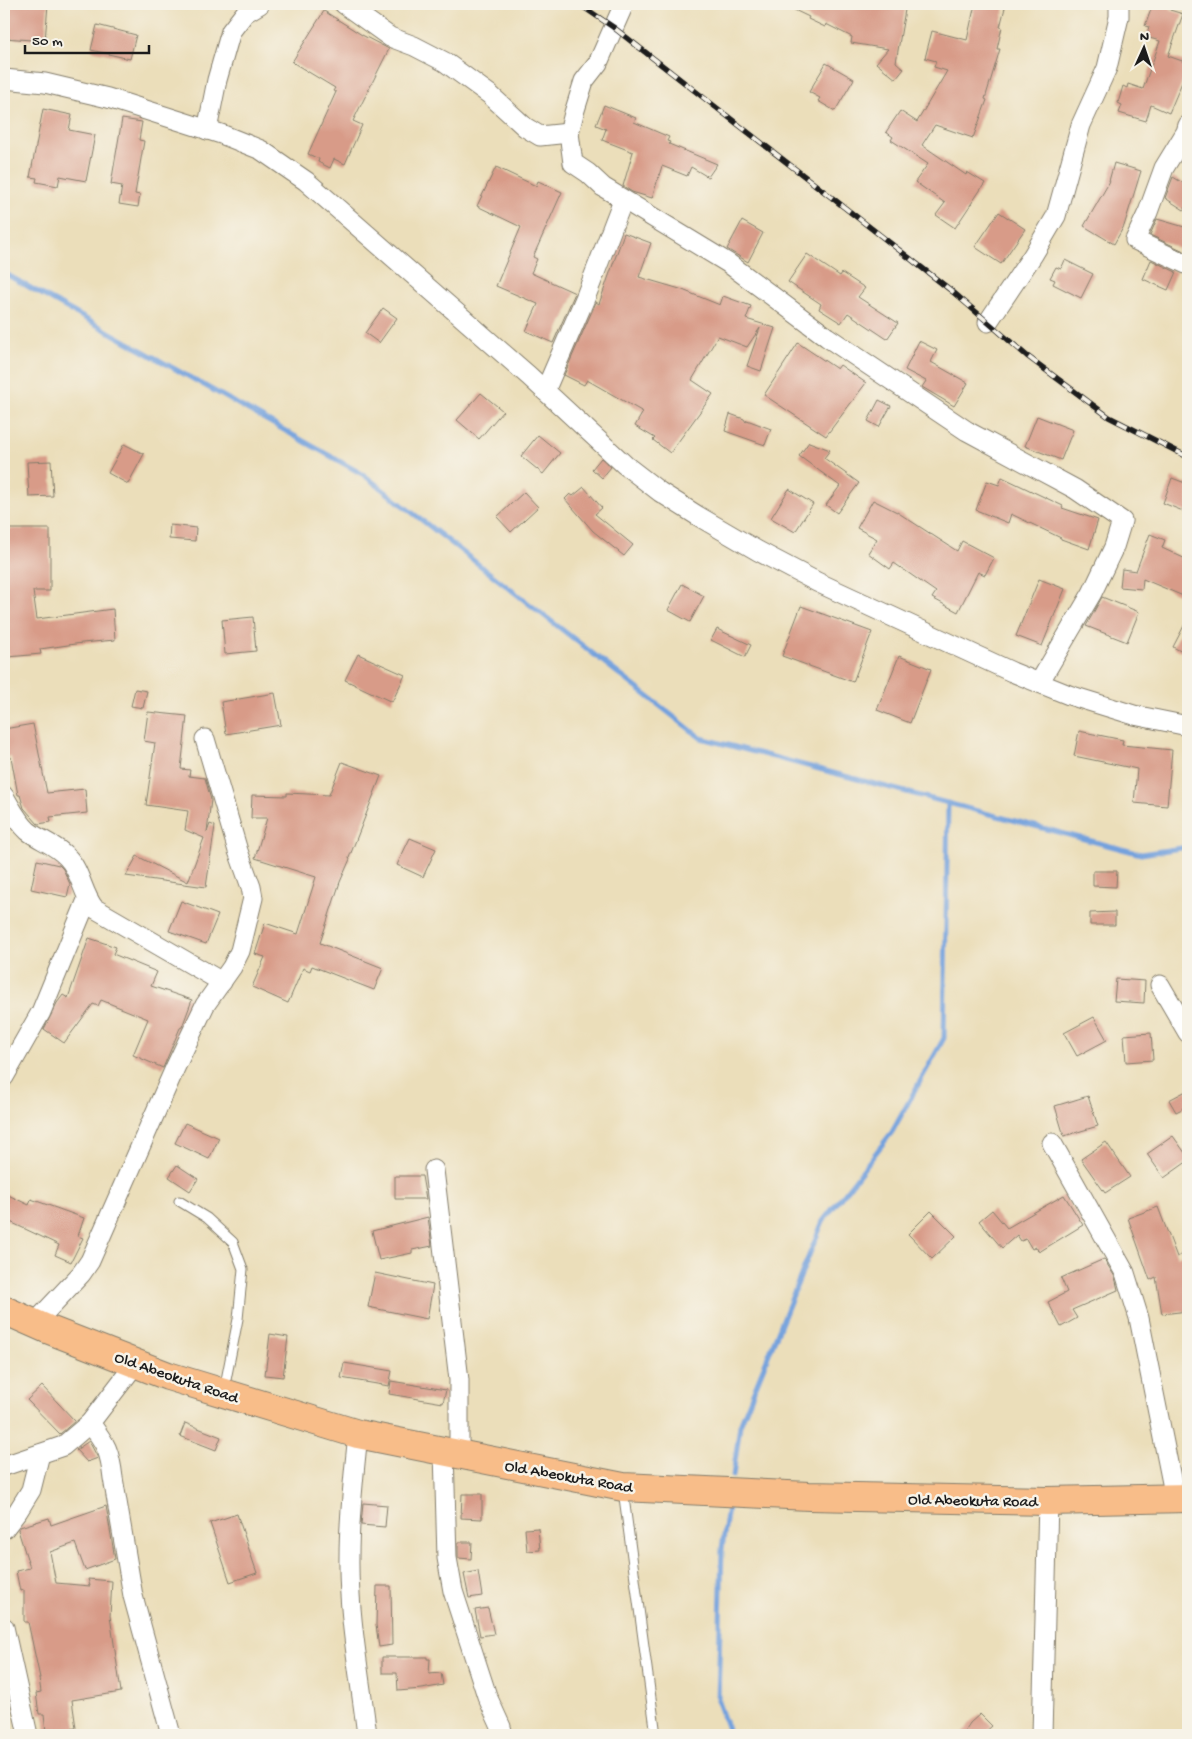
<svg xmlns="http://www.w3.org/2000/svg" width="1192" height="1739" viewBox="0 0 1192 1739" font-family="'Gochi Hand',sans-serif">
  <rect width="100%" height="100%" fill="#f7f3e8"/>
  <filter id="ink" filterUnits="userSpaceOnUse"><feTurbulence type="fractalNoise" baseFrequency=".02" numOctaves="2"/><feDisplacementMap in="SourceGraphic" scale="10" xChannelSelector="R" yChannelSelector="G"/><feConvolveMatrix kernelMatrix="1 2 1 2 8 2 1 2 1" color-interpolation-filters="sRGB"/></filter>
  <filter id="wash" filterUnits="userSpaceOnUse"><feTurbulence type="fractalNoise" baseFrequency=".0096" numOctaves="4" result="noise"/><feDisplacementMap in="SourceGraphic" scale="20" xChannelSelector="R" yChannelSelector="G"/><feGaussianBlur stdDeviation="1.12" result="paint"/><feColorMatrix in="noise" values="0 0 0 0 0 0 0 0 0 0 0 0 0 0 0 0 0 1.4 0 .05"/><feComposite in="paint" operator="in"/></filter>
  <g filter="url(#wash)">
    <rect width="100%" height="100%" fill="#ebdeba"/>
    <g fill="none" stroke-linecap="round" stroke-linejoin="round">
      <g stroke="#74a2dd" stroke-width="5">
        <path d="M4,273L364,475L701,738L1141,854L1188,847"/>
        <path d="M733,1476L740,1425L823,1221L892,1132L944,1038L948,803"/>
        <path d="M728,1507L722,1549L718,1702L730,1735"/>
      </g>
    </g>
    <g id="blocks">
      <g fill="#d89b88">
        <path d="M4,4H48L45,41L4,38Z"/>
        <path d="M782,4H906L896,62L904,69L896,79L876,63L888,49L851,43L852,37L826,24L825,27L808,19L809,17Z"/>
        <path d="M975,4H1006L1000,27H1002L997,49H1000L985,99L987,100L973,138L935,125L922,145L966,175L967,172L985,183L955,228L936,215L945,203L915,182L928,164L891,140L893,137L886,132L900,111L917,122L947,71L934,67L936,61L925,58L932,31L967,40Z"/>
        <path d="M1153,4H1171L1170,10L1183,14L1168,56L1188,63V82L1183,80L1169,113L1151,105L1146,121L1119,113L1122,105L1118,103L1123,86L1127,88L1128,84L1143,89L1160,41L1146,37L1149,27L1145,26Z"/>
        <path d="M324,11L362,35L389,49L353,121L362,125L345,164L334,159L330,168L318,162L319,159L308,154L336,92L333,91L335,88L292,62Z"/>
        <path d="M97,25L136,35L130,59L91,50Z"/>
        <path d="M826,63L854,79L835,111L818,101L820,98L809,92Z"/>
        <path d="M604,105L636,118L634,122L669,137L667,141L670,142L669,144L717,164L708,177L691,167L687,176L662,166L652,198L632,192L623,186L633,152L602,140L606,129L596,125Z"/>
        <path d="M43,109L72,115L69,130L95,135L86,181L60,176L58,186L36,182L37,178L30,177Z"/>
        <path d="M122,119L142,122L139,140L144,141L135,194L140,195L138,207L119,204L122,186L111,184Z"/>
        <path d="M1114,163L1141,171L1124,226L1114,244L1084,226L1110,181H1109Z"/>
        <path d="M496,167L536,186L538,181L562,192L533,257L537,259L531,273L575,293L553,343L526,331L538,304L496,286L521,227L477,206Z"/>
        <path d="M1173,177L1188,186V202L1184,210L1165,198Z"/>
        <path d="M999,212L1025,229L1001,264L975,247Z"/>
        <path d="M1157,219L1188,228V253L1150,235Z"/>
        <path d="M742,221L763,233L748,262L727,249Z"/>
        <path d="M624,233L651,243L639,277L680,289L720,305L723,296L751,306L746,319L775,328L761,371L747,366L760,328L747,347L718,336L692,380L713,394L670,453L653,440L655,438L635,426L643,412L587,380L584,385L564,375L596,302L599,304Z"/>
        <path d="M807,254L840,276L842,273L865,288L858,297L898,323L887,339L848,313L841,323L819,309L821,304L788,282Z"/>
        <path d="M1065,260L1093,274L1081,298L1053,284L1055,280L1050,278L1056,267L1061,269Z"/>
        <path d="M1151,260L1176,272L1168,290L1143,279Z"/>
        <path d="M383,308L397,318L379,343L365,333Z"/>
        <path d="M919,341L937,350L931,362L968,383L954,406L922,387L926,381L905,370Z"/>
        <path d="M798,343L837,369L840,365L866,383L826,436L764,395Z"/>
        <path d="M481,393L503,411L479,439L457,420Z"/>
        <path d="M879,400L891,406L879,427L868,421Z"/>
        <path d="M730,414L744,419L746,422L747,420L771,429L765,445L725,431Z"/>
        <path d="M1037,416L1073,430L1061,460L1025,446Z"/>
        <path d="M538,435L560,453L543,474L521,456Z"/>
        <path d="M809,442L830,450L824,458L859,483L837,513L826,505L840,486L799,456Z"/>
        <path d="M124,444L144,454L128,484L108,473Z"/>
        <path d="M601,458L611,467L602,478L592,469Z"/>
        <path d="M51,461L53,496L29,497L27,462Z"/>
        <path d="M1002,477L1063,506L1062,508L1098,520L1089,549L1061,539V538L1011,514L1008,523L976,510L987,481L999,485Z"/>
        <path d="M1172,478L1188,484V513L1163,503Z"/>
        <path d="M584,487L602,508L595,514L633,545L624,556L593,531L565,499L570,494L573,496Z"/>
        <path d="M789,489L813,504L795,532L771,518Z"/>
        <path d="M524,492L538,507L511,532L497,517Z"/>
        <path d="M873,500L897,512L957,551L962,541L994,558L985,575L978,572L958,612L932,598L936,592L894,563L890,569L868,553L877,539L857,528Z"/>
        <path d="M170,525L196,528L195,541L169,539Z"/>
        <path d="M4,529H50V591H33L37,619L113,609L115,640L82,643L40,649L41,654L8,657L4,623Z"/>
        <path d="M1150,534L1165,540L1162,548L1188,560V598L1143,579L1142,589L1120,587L1122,569L1136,571Z"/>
        <path d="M1039,579L1065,589L1042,646L1016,636Z"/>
        <path d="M682,584L704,596L690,622L668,610Z"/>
        <path d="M1102,597L1139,612L1127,642L1086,626Z"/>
        <path d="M801,606L872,632L853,682L782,656Z"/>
        <path d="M253,617L256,651L225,654L222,620Z"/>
        <path d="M1188,618V655L1173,647Z"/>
        <path d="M717,629L751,645L745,657L711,640Z"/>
        <path d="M358,654L405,675L392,702L345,680Z"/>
        <path d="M899,656L931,669L910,723L877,710Z"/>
        <path d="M135,689L147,691L143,708L131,706Z"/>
        <path d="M275,693L281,725L226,734L221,702Z"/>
        <path d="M148,712L187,716L181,769L190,770L189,776L205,778L211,800L207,832L210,824L215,826L206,887L126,876L137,856L188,882L204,838L185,830L188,811L146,805L155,743L144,741Z"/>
        <path d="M33,724L47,793L85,789L87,813L50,817L51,822L38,824L24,808L20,795H18L11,757L4,758V729Z"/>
        <path d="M1079,731L1123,740L1122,745L1172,750L1167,806L1134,803L1137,769L1074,756Z"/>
        <path d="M342,762L381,776L349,858L350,859L340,882L320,943L383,968L374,990L312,966L310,971L303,968L288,1003L252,987L265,957L255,954L265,923L298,934L316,877L255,858L267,818H251L252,795L287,796V793L329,795Z"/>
        <path d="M410,838L436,849L423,877L397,865Z"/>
        <path d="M37,860L59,865L63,869L70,884L67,897L31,889Z"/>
        <path d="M1093,871H1117L1116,887L1093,886Z"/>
        <path d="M181,901L218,915L206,944L169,931Z"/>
        <path d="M1115,912V925H1090V913Z"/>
        <path d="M89,938L116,947L113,954L157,972L151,986L192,1000L182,1027L180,1028L163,1068L133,1055L148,1019L101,1000L98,1006L93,1004L64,1043L44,1029L57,1003L63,995L68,998Z"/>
        <path d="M1116,979L1145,981L1144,1003L1114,1001Z"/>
        <path d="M1094,1017L1107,1040L1077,1056L1064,1033Z"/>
        <path d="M1151,1033L1153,1060L1126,1062L1124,1035Z"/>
        <path d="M1188,1090V1106L1176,1112L1169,1100Z"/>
        <path d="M1088,1096L1098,1126L1064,1136L1055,1106Z"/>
        <path d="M185,1123L219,1138L209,1159L175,1143Z"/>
        <path d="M1173,1136L1188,1157V1161L1164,1178L1147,1154Z"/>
        <path d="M1106,1142L1130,1177L1105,1193L1081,1159Z"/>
        <path d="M177,1165L198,1179L190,1191L169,1177Z"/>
        <path d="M395,1176H422L426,1199H395Z"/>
        <path d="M4,1193L29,1205L31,1199L84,1218L78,1236L83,1238L71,1262L55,1255L59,1245L4,1219Z"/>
        <path d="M1064,1195L1083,1225L1039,1252L1036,1247L1032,1249L1026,1239L1021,1241L1017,1235L1002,1248L979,1221L992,1210L1007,1228Z"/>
        <path d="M1158,1207L1177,1257L1188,1251V1311L1162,1314L1156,1277L1150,1280L1128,1218Z"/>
        <path d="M931,1211L956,1236L932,1259L908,1234Z"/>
        <path d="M428,1217L432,1246L412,1250V1253L379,1260L372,1231Z"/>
        <path d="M1104,1259L1115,1277L1118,1290L1072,1310L1077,1318L1061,1327L1048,1302L1067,1292L1061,1278Z"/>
        <path d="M375,1273L433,1285L427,1319L368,1307Z"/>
        <path d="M270,1334L288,1337L283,1377L265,1375Z"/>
        <path d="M344,1363L392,1371L389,1386L341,1378Z"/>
        <path d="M391,1381L446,1390L443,1403L389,1394Z"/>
        <path d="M42,1386L75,1421L60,1434L27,1400Z"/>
        <path d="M185,1423L221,1437L216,1450L180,1436Z"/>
        <path d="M89,1441L98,1458L87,1462L76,1450Z"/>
        <path d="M462,1494H482V1519L461,1518Z"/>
        <path d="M363,1503L387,1505L385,1527L361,1525Z"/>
        <path d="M106,1506L115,1559L85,1570L75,1543L50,1552L56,1583L90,1586L88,1579L112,1581L110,1616L121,1692L72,1700L76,1728L46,1732L44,1714H39L36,1693L41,1692L39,1678H40L28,1622H24V1590L20,1591L16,1571L30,1568L18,1530L20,1527L49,1518L51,1525Z"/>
        <path d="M237,1514L257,1573L230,1582L210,1523Z"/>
        <path d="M538,1528L540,1550L527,1551L525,1529Z"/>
        <path d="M458,1542H472L471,1559L458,1558Z"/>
        <path d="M478,1571L482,1596L469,1598L464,1574Z"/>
        <path d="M377,1586H391L392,1645L379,1647L376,1625Z"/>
        <path d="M488,1608L494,1634L480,1636L475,1610Z"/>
        <path d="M382,1657H427V1659H430L429,1674L441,1673L443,1685L422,1689L398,1691L397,1673H382Z"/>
        <path d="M980,1714L992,1726L982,1735H962L970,1723Z"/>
      </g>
    </g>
  </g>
  <g filter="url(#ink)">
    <use href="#blocks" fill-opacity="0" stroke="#847d6b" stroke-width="1"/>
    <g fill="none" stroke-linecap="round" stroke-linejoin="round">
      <g stroke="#847d6b" stroke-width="11">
        <g id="lane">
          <path d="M179,1201L207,1218L233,1242L243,1269L238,1319L224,1390"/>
          <path d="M623,1490L656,1735"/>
        </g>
      </g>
      <g stroke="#847d6b" stroke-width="21">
        <g id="street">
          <path d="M344,4L390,37L414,46L445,62L489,94L525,127L540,136L569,133"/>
          <path d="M624,4L598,63L584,81L574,113L569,133L573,163L588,173L603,187L728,263L827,337L967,431L1075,489L1122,521L1114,547L1092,593L1039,683"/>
          <path d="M4,79L45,83L108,98L221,134L261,150L306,181L529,376L625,465L660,492L698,516L758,551L817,582L1012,672L1069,695L1134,715L1188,726"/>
          <path d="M1188,125L1186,132L1164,168L1148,212L1135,240L1188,265"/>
          <path d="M207,130L217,80L231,31L245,13L260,4"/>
          <path d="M988,322L1033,255L1056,216L1081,125L1107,68L1119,17V4"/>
          <path d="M545,391L586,296L623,200"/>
          <path d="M4,796C11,808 17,821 28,831C40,840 56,845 67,857C81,871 82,893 94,908L222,982"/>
          <path d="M1160,985L1188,1033"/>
          <path d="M4,1077L41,1012L87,900"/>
          <path d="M1052,1143L1125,1273L1139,1318L1175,1498"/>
          <path d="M434,1170L459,1380V1454"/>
          <path d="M34,1324L81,1274L90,1261L175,1068L205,1005L232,967L240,951L253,898L251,887L238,851L205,739"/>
          <path d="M90,1423C106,1444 110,1451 113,1478L133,1596L171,1735"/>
          <path d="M358,1434C354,1474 349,1515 349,1556C348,1616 360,1676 367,1735"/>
          <path d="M444,1451L447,1558L453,1591L487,1696L501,1727L503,1735"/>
          <path d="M4,1466L63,1446L90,1423L136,1363"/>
          <path d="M4,1529L18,1511L31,1490L40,1454"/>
          <path d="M4,1627L28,1735"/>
          <path d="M1042,1735L1048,1501"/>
        </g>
      </g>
      <g stroke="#847d6b" stroke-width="30">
        <path id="highway" d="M4,1310L47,1329L168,1376L358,1434L623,1487L809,1496L1048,1501L1188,1498"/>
      </g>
      <use href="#lane" stroke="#fff" stroke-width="9"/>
      <use href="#street" stroke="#fff" stroke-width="19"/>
      <use href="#highway" stroke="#f8bd89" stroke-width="28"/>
      <g stroke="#1c1c1c" stroke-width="5.5">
        <path id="rail" d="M579,4L613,27L953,292L1027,356L1109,417L1188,457"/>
      </g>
      <use href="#rail" stroke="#f7f3e8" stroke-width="4" stroke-dasharray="11" stroke-linecap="butt"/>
    </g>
  </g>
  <g text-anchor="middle" stroke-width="5" stroke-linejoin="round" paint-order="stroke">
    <g font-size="16" fill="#1c1c1c" stroke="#f7f3e8">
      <text transform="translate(177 1376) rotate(19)" y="6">Old Abeokuta Road</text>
      <text transform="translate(569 1475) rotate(10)" y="6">Old Abeokuta Road</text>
      <text transform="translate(973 1499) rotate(1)" y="6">Old Abeokuta Road</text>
    </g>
  </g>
  <rect width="1192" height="1739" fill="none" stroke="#f7f3e8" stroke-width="20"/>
  <g transform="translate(1144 48) rotate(3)" stroke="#f7f3e8" stroke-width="4" paint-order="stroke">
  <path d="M0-4L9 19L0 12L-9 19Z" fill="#1c1c1c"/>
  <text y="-8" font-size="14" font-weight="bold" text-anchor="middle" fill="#1c1c1c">N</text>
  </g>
  <path d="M25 45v8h124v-8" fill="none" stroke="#1c1c1c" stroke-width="2.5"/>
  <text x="32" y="45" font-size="15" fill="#1c1c1c" stroke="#f7f3e8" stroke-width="4" paint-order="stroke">50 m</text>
</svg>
